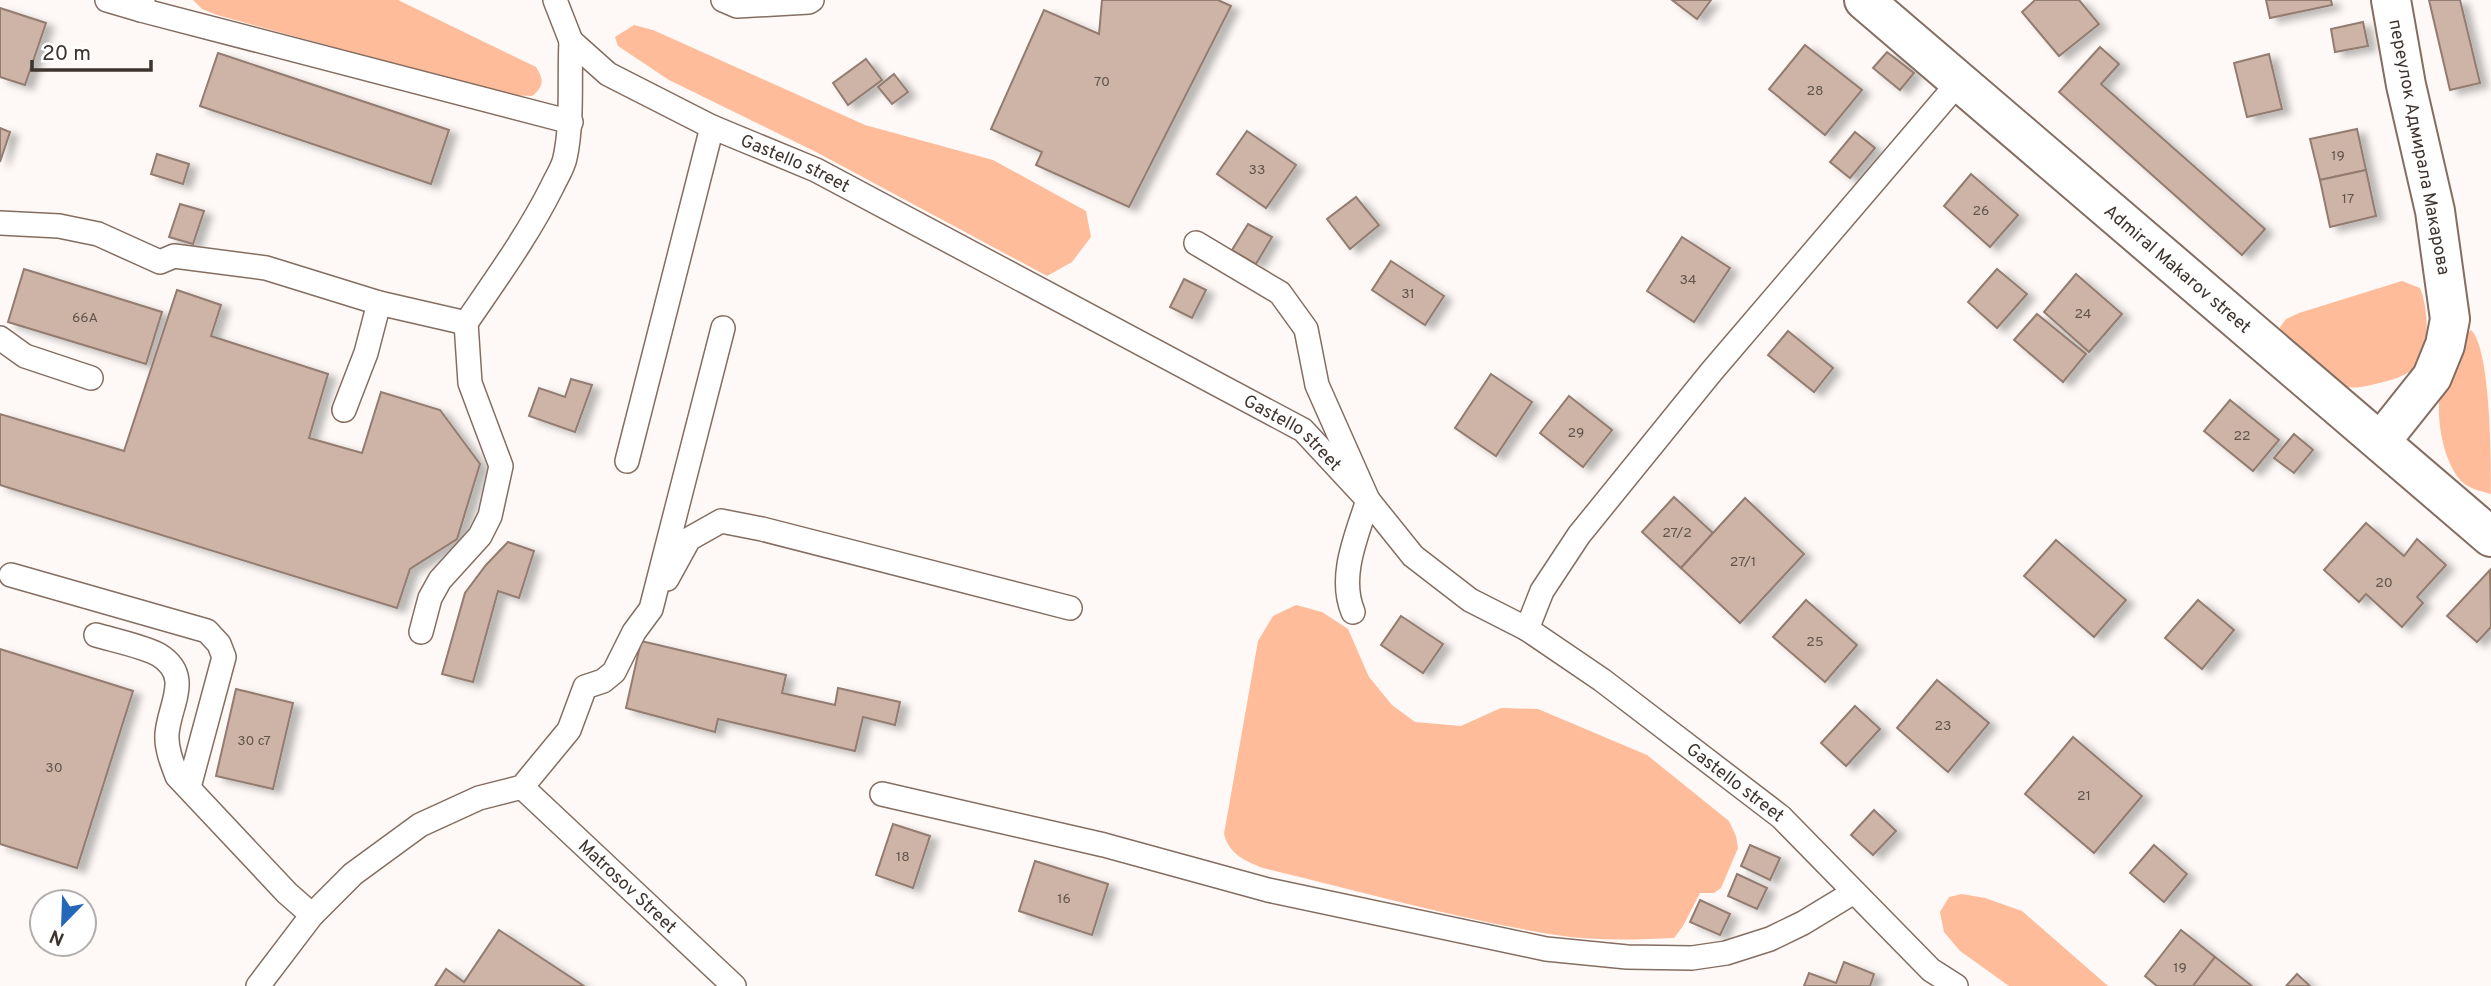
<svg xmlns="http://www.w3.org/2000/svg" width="2491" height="986" viewBox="0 0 2491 986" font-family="Overpass,sans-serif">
  <defs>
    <filter id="shadow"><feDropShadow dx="8" dy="4.5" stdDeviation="3.5" flood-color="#0004"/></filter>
  </defs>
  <rect width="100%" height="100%" fill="#fef9f6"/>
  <g fill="#febc9a">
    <path d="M193,0H398L536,67C544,79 544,87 532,96L507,95L217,15L202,9Z"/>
    <path d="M634,25L653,30L865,125L993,160L1086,211L1091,237L1072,262L1047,276L816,152L669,80L618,46L615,37Z"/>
    <path d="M2402,281L2420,288C2429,310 2431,352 2412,370C2402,378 2384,382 2371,385C2359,388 2347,389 2335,383C2317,373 2298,351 2282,338L2280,327L2286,319L2299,313Z"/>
    <path d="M2471,330C2491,349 2491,461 2491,494C2481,491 2469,489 2461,481C2442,460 2435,414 2441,387C2443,377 2449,366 2454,357C2459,345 2461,338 2471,330Z"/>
    <path d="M1296,605L1322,612L1348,629L1369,677L1392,705L1415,722L1461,726L1501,708L1538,709L1647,755L1729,821L1736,836L1738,848L1721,888L1714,893H1700L1683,926L1674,938C1635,940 1594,941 1556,935C1457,919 1360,891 1263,868C1245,861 1229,854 1224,834L1258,641L1273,616Z"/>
    <path d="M1962,894L1985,898L2022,911L2108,986H2009L1960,951L1944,932L1940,912L1949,897Z"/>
  </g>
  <g fill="#cdb4a7" stroke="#937b6f" stroke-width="2" filter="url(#shadow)">
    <path d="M1102,0H1218L1231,6L1129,207L1036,165L1042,152L991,129L1044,10L1099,34Z"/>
    <path d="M1672,0H1711L1697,19Z"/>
    <path d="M2035,0H2079L2099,24L2059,56L2022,12Z"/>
    <path d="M2266,0H2331L2332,5L2270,18Z"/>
    <path d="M2429,0H2460L2480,83L2450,90Z"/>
    <path d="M0,8L46,23L25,85L0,77Z"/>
    <path d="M2363,22L2368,46L2335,52L2331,29Z"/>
    <path d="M1805,45L1862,90L1825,135L1769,89Z"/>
    <path d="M2100,47L2119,64L2101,84L2265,229L2242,255L2059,92Z"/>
    <path d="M1887,52L1914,73L1900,90L1873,68Z"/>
    <path d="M218,53L449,130L431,184L200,106Z"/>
    <path d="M2269,54L2282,109L2247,117L2234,63Z"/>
    <path d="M866,59L882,80L848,105L833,83Z"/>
    <path d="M894,74L908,92L892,104L878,87Z"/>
    <path d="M0,128L10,132L0,162Z"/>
    <path d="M2357,129L2366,170L2320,180L2310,139Z"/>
    <path d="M1247,131L1296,165L1266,208L1217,174Z"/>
    <path d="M1855,132L1875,148L1850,178L1830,162Z"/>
    <path d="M157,154L189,164L183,184L151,174Z"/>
    <path d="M2366,170L2376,216L2330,227L2320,180Z"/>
    <path d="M1971,174L2018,215L1990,247L1944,206Z"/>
    <path d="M1356,197L1379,225L1350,249L1327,219Z"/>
    <path d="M180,204L204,211L193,244L169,237Z"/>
    <path d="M1248,224L1272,237L1256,264L1232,250Z"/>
    <path d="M1682,237L1730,268L1694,322L1647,291Z"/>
    <path d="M1391,261L1444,296L1425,325L1372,290Z"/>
    <path d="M24,269L162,312L146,364L8,322Z"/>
    <path d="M1997,269L2027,294L1997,328L1968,302Z"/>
    <path d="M2076,274L2122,314L2089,352L2044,312Z"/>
    <path d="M1184,279L1206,290L1192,318L1170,307Z"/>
    <path d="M177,290L221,305L211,336L328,374L309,438L362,453L381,392L440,410L480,464L457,539L410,569L397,608L0,485V414L124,451Z"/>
    <path d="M2037,314L2086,354L2063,382L2014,340Z"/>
    <path d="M1788,331L1833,368L1814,392L1768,355Z"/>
    <path d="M1491,374L1532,402L1496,456L1455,428Z"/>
    <path d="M571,379L592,385L575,432L529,416L539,388L565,397Z"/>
    <path d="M1569,396L1612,430L1583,467L1540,433Z"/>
    <path d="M2230,400L2279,440L2253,471L2204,431Z"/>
    <path d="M2294,434L2313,450L2294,473L2274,458Z"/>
    <path d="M1674,497L1713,533L1681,568L1642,532Z"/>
    <path d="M1745,498L1804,554L1740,623L1681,568Z"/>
    <path d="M2366,523L2404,556L2417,539L2446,565L2417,597L2423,603L2402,627L2366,594L2359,602L2324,570Z"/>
    <path d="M2056,540L2126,600L2094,637L2024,576Z"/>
    <path d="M508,542L534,551L519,598L498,591L473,682L442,674L465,593L486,565Z"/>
    <path d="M2490,570L2491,627L2477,642L2447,616Z"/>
    <path d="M1806,600L1857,645L1825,682L1773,637Z"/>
    <path d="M2198,600L2234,630L2202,669L2165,638Z"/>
    <path d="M1401,616L1443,644L1423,673L1381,645Z"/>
    <path d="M641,641L786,675L782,693L835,705L838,688L900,702L895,725L863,717L855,751L718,719L715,732L626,708Z"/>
    <path d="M0,649L133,691L77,868L0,844Z"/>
    <path d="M1937,680L1989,723L1948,772L1897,728Z"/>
    <path d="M236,689L293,703L273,789L216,776Z"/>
    <path d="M1855,706L1880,729L1846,766L1821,743Z"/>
    <path d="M2073,737L2142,796L2094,853L2025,794Z"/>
    <path d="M1874,810L1896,831L1873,855L1851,835Z"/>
    <path d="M893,824L930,836L913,888L876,875Z"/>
    <path d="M1750,845L1780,858L1770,880L1741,866Z"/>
    <path d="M2154,845L2187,874L2164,902L2130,873Z"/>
    <path d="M1035,861L1108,884L1092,935L1019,911Z"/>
    <path d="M1737,874L1767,888L1757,909L1728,896Z"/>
    <path d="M1700,900L1730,914L1720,935L1690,922Z"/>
    <path d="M499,930L584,986H435L446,969L464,982Z"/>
    <path d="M2181,930L2215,957L2193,986H2157L2145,976Z"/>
    <path d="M2215,957L2252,986H2193Z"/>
    <path d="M1844,962L1874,974L1870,986H1804L1809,973L1836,983Z"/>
    <path d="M2297,974L2310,986H2286Z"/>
  </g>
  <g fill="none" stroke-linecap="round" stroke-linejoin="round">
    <g stroke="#846d61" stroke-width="26">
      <g id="service">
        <path d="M107,0L141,10L143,0"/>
        <path id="s1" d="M555,0L571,41L608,74L712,127L816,170L1303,430L1368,500L1413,556L1470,600L1527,629L1602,680L1781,817L1931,970L1956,986"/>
        <path d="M723,0L737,6L809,2L812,0"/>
        <path d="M141,10L571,122"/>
        <path d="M0,223L59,226L98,234L160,262L174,256L266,268L379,303L466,323C496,279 528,235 552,187C556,178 563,168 565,158C573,121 569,80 571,41"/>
        <path d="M1196,243L1280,293L1306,329L1317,385L1368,500C1357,535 1338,576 1353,612"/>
        <path d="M0,338L25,356L91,378"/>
        <path d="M344,410L366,353L379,303"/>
        <path d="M627,461L712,127"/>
        <path d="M11,575L207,631L219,644L224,657L189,787"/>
        <path d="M667,579L689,539L721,521L762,529L1070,608"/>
        <path d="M1527,629L1542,591L1579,535L1712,371L1959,82"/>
        <path d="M421,632L430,598L440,580L480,536L490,516L501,466L470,383L466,323"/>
        <path d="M96,635C113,640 146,647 159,655C193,676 169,705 167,734C166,748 172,763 177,776L287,893L312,915"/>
        <path id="s2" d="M522,787L734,986"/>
        <path d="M882,794L1104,845L1268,890L1546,949L1627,957L1692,958L1726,953L1770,939L1803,923L1854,892"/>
        <path d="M258,986L312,915L353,874L420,825L479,798L522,787L569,730L585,687L603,681L614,672L634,632L651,609L723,328"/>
      </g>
    </g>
    <g stroke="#846d61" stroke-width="42">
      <g id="minor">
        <path id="s3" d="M1864,0L2491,537"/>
        <path d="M2381,441L2432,377L2445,345L2450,319L2435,211L2406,85L2391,0"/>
      </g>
    </g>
    <use href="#service" stroke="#fff" stroke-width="23"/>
    <use href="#minor" stroke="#fff" stroke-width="38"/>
  </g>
  <g text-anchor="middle" stroke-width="6" stroke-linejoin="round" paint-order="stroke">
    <g font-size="14" fill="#62544d">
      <text x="1102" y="86">70</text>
      <text x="1815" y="95">28</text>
      <text x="2338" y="160">19</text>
      <text x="1257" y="174">33</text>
      <text x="2348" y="203">17</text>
      <text x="1981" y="215">26</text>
      <text x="1688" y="284">34</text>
      <text x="1408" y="298">31</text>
      <text x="2083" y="318">24</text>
      <text x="85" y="322">66А</text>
      <text x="1576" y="437">29</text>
      <text x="2242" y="440">22</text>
      <text x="1677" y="537">27/2</text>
      <text x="1743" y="566">27/1</text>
      <text x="2384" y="587">20</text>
      <text x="1815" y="646">25</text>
      <text x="1943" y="730">23</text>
      <text x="254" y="745">30 с7</text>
      <text x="54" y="772">30</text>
      <text x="2084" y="800">21</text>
      <text x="903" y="861">18</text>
      <text x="1064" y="903">16</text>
      <text x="2180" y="972">19</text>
    </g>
    <g font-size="18" fill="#3e342f" stroke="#fff">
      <text transform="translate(2420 147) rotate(79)" y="6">переулок Адмирала Макарова</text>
      <text dy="6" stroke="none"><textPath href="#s1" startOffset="301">Gastello street</textPath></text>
      <text dy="6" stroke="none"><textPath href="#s3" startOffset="413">Admiral Makarov street</textPath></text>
      <text dy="6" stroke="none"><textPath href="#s1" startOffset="868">Gastello street</textPath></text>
      <text dy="6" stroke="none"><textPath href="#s1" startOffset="1437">Gastello street</textPath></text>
      <text dy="6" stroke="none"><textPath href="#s2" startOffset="145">Matrosov Street</textPath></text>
    </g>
  </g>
  <g transform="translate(63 923) rotate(203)"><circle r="33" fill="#ffffff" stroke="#b2aeac" stroke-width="2"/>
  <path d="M0-5L12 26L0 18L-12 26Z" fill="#2467b8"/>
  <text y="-10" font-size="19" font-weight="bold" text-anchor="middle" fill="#3e342f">N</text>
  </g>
  <path d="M32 60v10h119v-10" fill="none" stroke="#3e342f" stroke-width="3.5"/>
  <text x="42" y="60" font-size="21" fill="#3e342f" stroke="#ffffff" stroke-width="5" paint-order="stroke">20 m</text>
</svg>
